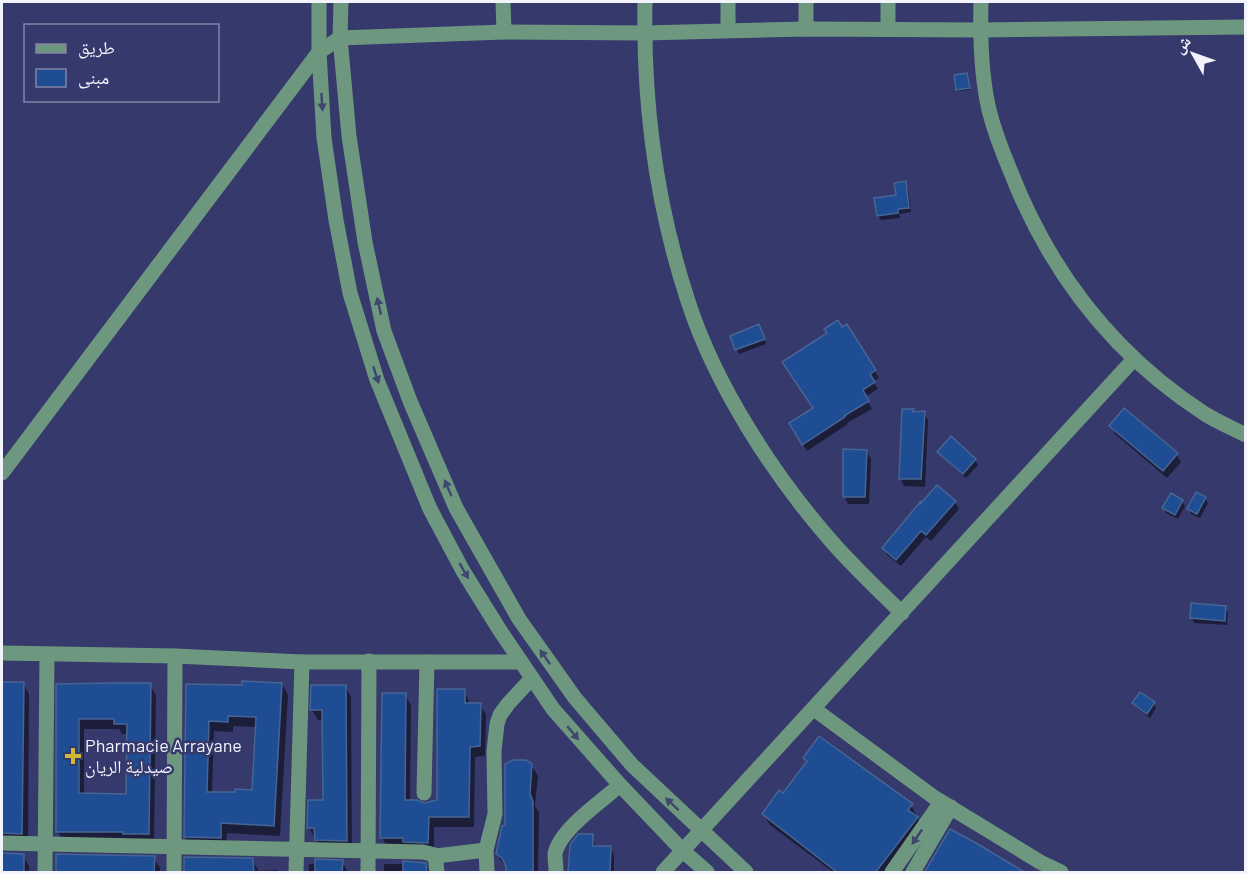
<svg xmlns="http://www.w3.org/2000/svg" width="1247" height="874" viewBox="0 0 1247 874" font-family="Barlow,'Noto Naskh Arabic',sans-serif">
  <rect width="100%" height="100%" fill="#36396b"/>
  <g fill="#0007" fill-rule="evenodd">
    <path d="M967,75L970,90L958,91L957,89Z"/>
    <path d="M905,183L908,188L911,212L899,214L900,218L881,220L878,215L897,197Z"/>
    <path d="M847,326L879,378L873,381L878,389L865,397L872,409L847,423L848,424L807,451L791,424L814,409L841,329Z"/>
    <path d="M761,331L766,344L739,354L732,337Z"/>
    <path d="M913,411L915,414L924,413L928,420L925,487L904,486L900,478Z"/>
    <path d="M1111,426L1176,454L1181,462L1167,478L1115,434Z"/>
    <path d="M866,451L871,459L869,504H848L844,496Z"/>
    <path d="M939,452L975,460L978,465L966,478L942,457Z"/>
    <path d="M937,488L955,502L959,509L931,541L926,537L901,566L887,555L884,548Z"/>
    <path d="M1205,499L1208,503L1200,518L1191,514L1189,509Z"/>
    <path d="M1182,501L1185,506L1178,519L1166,513L1164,508Z"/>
    <path d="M1193,605L1225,608L1228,612L1227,625L1194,623L1192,618Z"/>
    <path d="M2,684H23L29,694L28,844L2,842Z"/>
    <path d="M282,684L288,695L280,836L227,833L226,848L191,847L185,837L187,686L243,687ZM233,726L257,727L254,792L212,793L214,731L233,732Z"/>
    <path d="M58,685H150L156,695L154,844L64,842L58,832ZM84,729H119L122,734H128L127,795H84Z"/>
    <path d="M345,687L351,697L352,851L322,850L309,828V801H324V720H318L312,710Z"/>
    <path d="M464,690L470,704H480L486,715L485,756L475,757L474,827H434V853L388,848L382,838L405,695L411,705L410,801L424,804L438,801Z"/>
    <path d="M1134,703L1154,704L1156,708L1150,718L1137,708Z"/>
    <path d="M805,758L911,805L923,829L889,872H833L770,825L764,814L784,795L808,763Z"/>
    <path d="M531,765L538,776L535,806L539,813L538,872H508V867L504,865L497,854L506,826Z"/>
    <path d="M592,836L596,847L610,848L614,855V872H569Z"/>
    <path d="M2,854L23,856L29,866V872H2Z"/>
    <path d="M154,858L160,868V872H58Z"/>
    <path d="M252,860L259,871L277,870L278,872H186Z"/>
    <path d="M342,862L348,872H309V864Z"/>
    <path d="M384,864H425L430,872H384Z"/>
  </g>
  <g fill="#1f4d94" stroke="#476594" stroke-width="1.5" fill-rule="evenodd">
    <path d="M967,73L970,88L956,90L954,75Z"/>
    <path d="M906,181L909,208L898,209V213L877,216L874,198L896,195L894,183Z"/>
    <path d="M838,320L842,327L847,324L876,370L870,374L875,382L863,390L869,401L844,416L845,417L802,445L789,423L813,408L782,362L827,333L824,329Z"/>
    <path d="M759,324L765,339L735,350L730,336Z"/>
    <path d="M1124,408L1178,453L1163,471L1109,426Z"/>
    <path d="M902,409H914L913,412L925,411L921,479H899Z"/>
    <path d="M951,436L976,459L963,474L937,452Z"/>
    <path d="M843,449L867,450L865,497H843Z"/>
    <path d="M937,485L956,501L926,535L921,531L896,560L882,548L920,502V504Z"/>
    <path d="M1196,492L1206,497L1197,514L1187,509Z"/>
    <path d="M1171,493L1183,500L1175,515L1162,508Z"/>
    <path d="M1191,603L1226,606L1225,621L1190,618Z"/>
    <path d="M242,681L282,683L274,826L221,823V838L184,837L186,684L242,685ZM228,716L256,717L252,790L235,789V792H207L209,721L228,722Z"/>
    <path d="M2,682H24L22,834L2,833Z"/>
    <path d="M114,683H151L149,834H123V832H56V684ZM79,719H114V724H127L126,794L79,793Z"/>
    <path d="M311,685H346L347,841L315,840L314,828H307L308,800H323L322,710H310Z"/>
    <path d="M437,689H465V703H481L480,746L470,747L469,817H429L428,843L403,842V838H380L382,693H406L405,800H417L424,803L437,800Z"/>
    <path d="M1140,692L1155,702L1147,714L1132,703Z"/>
    <path d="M819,736L913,804L908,810L918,817L875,873H838L762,814L779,790L783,793L807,761L803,758Z"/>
    <path d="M513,760H526L532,764L530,794L533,802V873H506V867L502,858L496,854L502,826L505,825V764Z"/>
    <path d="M950,829L976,843L1026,873H924Z"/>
    <path d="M578,834H593V846H611L610,873H568L570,845Z"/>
    <path d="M2,853L24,854V873H2Z"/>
    <path d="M56,854L155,856L154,873H56Z"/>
    <path d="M184,857L253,858L254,873H184Z"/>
    <path d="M315,859L343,860L342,873H315Z"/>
    <path d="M403,861L426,863L427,873H403Z"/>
  </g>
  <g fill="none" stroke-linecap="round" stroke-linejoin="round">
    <g stroke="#6e977f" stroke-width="15">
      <path d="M319,2V52L324,138L336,220L350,293L377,380L430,509L463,571L499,629L553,709L620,785L683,851L707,872"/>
      <path d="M341,2L340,38L349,136L365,242L375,289L384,331L410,401L456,508L519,619L575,698L632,765L746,872"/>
      <path d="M503,2L504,32"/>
      <path d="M645,2C643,104 656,204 688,301C715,385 774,476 832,542C854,567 878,590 902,613"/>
      <path d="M806,2V29"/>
      <path d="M888,2V29"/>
      <path d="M981,2C980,37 981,75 989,110C994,130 1002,151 1010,170C1049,271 1114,355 1205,414C1218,422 1232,428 1246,435"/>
      <path d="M728,30V2"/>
      <path d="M2,473L319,52L340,38L504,32L645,33L806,29L980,30L1246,27"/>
      <path d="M2,653L175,656L302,662H521"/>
      <path d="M814,709L935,798L1040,862L1061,872"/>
      <path d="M424,793L427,662"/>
      <path d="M2,843L423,852L435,855L437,872"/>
      <path d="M436,856L486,850"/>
      <path d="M45,872L47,655"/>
      <path d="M174,872L175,656"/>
      <path d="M296,872L302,662"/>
      <path d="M368,872L369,661"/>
      <path d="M487,872L486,850L495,814L494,751L497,724L500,715L508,704L532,678"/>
      <path d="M556,872C556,867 555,859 555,854C559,830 602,801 620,785"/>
      <path d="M663,872L1134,359"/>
      <path d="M892,872L941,802"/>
      <path d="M913,872L951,807"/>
    </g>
  </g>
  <defs><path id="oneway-solid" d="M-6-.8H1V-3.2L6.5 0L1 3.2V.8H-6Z" transform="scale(1.5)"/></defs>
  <g fill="#3e476e">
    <use href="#oneway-solid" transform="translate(322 102) rotate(86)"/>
    <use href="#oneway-solid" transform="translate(379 306) rotate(-103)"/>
    <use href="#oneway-solid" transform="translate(376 375) rotate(72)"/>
    <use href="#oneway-solid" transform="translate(448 488) rotate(-113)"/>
    <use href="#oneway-solid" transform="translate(464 571) rotate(60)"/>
    <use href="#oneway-solid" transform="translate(545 657) rotate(-125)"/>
    <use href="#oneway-solid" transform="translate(573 733) rotate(50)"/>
    <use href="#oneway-solid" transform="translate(672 804) rotate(-137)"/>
    <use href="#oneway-solid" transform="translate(917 837) rotate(124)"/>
  </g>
  <path fill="#ceb837" stroke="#36396b" stroke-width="2" d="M70 747h6v6h6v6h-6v6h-6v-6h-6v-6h6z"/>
  <g text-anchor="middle" stroke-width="5" stroke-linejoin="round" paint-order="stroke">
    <g font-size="18" fill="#f3f4fb" stroke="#36396b" text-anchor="start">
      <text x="85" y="752">Pharmacie Arrayane<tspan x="85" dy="21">صيدلية الريان</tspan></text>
    </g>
  </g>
  <rect width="1247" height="874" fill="none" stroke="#f3f4fb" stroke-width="6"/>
  <rect x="24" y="24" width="195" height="78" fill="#36396b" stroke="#8284a5" stroke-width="1.5"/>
  <rect x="36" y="44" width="30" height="9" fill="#6e977f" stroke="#8284a5" stroke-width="1.5"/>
  <text x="78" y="54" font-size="18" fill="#f3f4fb">طريق</text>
  <rect x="36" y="69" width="30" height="18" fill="#1f4d94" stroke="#8284a5" stroke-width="1.5"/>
  <text x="78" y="84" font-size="18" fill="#f3f4fb">مبنى</text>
  <g transform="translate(1193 54) rotate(310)" stroke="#36396b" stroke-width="4.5" paint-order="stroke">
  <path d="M0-4.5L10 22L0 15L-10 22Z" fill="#f3f4fb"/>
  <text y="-9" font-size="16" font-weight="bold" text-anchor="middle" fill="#f3f4fb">ش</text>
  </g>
</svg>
